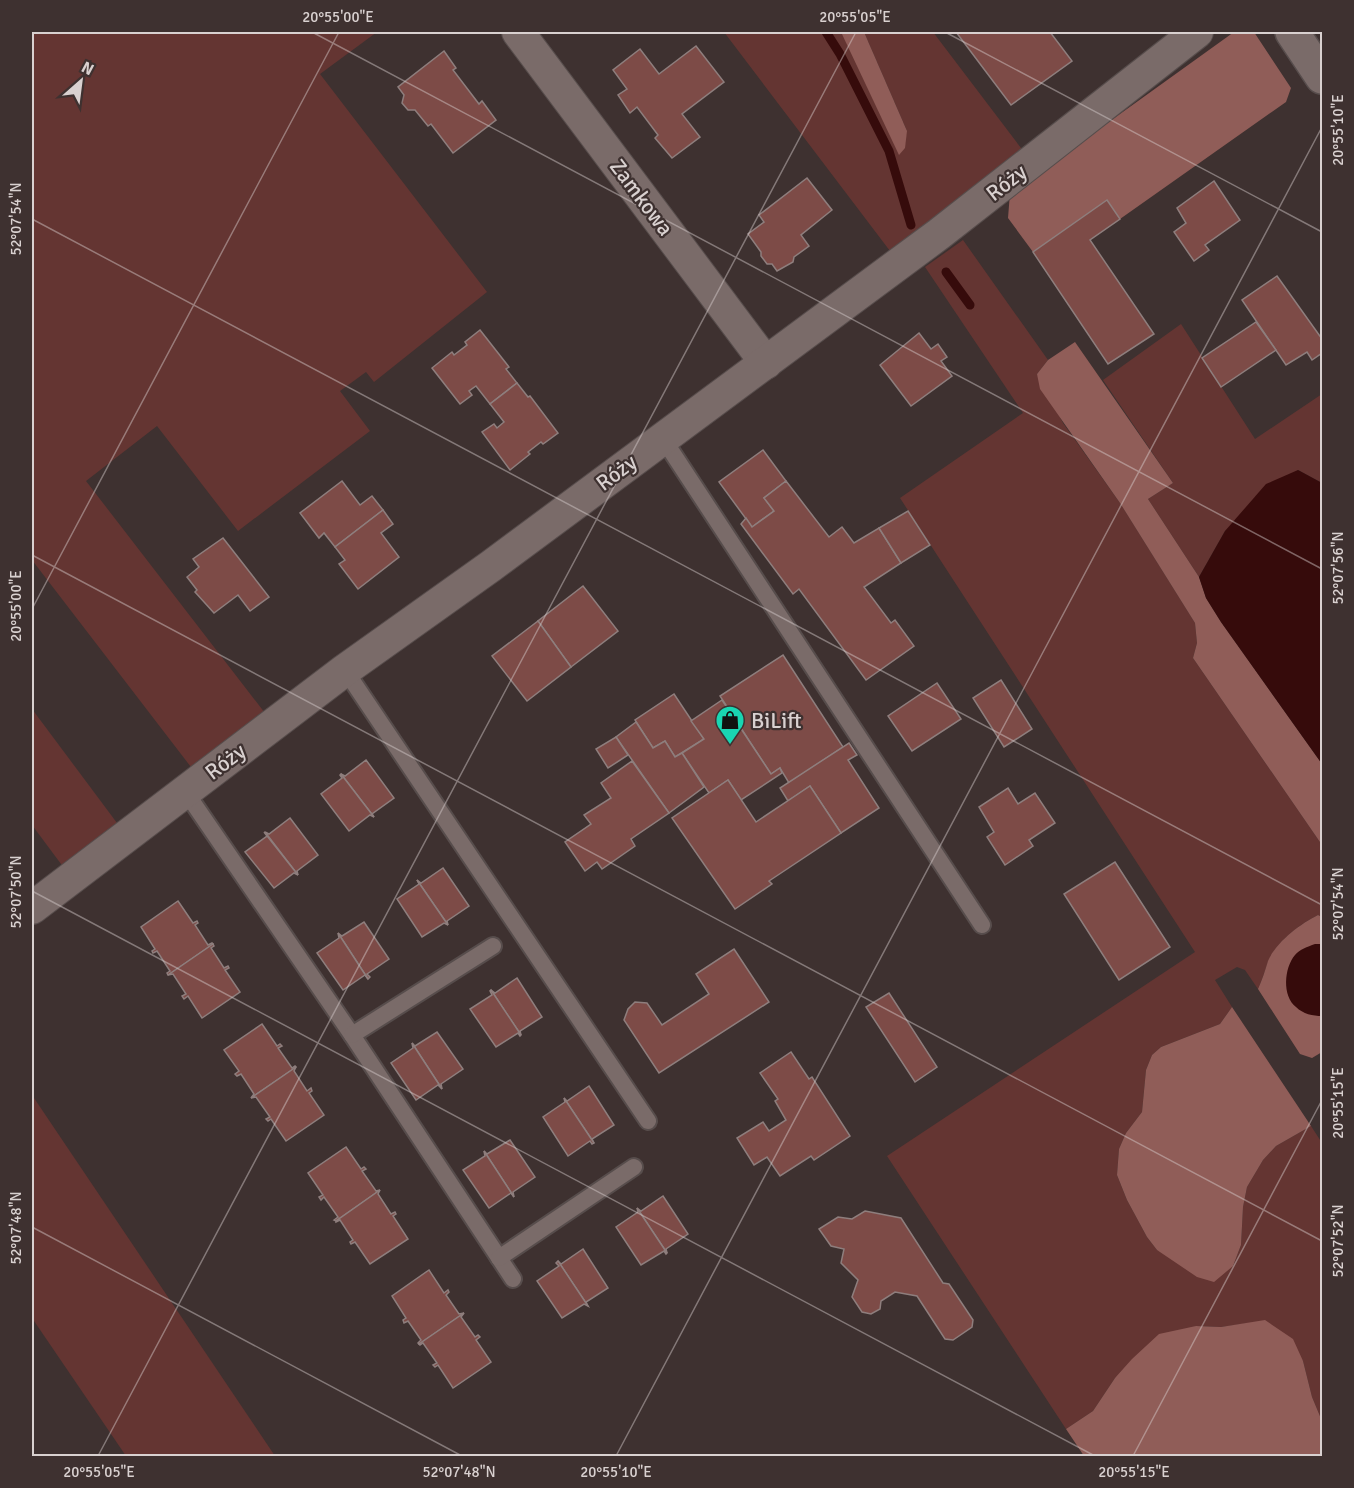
<svg xmlns="http://www.w3.org/2000/svg" width="1354" height="1488" viewBox="0 0 1354 1488" font-family="Signika,sans-serif">
  <rect width="100%" height="100%" fill="#3e3130"/>
  <g fill="#643532">
    <path d="M32,32H377L320,74L487,292L374,382L366,372L340,391L370,431L238,531L157,426L86,481L268,717L194,771L32,560Z"/>
    <path d="M724,32H841L907,131L864,32H933L1024,152L890,251Z"/>
    <path d="M963,240L1048,360L1037,374L1063,423L1120,503L1195,623L1197,643L1193,658L1322,845V917L1318,915C1300,924 1276,942 1268,962C1265,971 1262,980 1258,989L1245,970L1237,967L1215,980L1232,1007L1220,1024L1161,1047L1152,1055L1146,1070L1142,1112L1126,1133L1119,1149L1117,1175L1127,1200L1147,1237L1157,1250L1233,1266L1241,1245L1243,1207L1247,1187L1263,1160L1276,1146L1311,1126L1322,1143V1421L1312,1397L1303,1361L1265,1321L1221,1327L1196,1326L1115,1378L1093,1411L1066,1429L887,1156L1195,952L900,498L1023,413L925,267Z"/>
    <path d="M1181,324L1255,439L1322,394V483L1298,470L1225,531L1199,577L1148,499L1173,483L1103,380Z"/>
    <path d="M32,709L120,827L64,868L32,825Z"/>
    <path d="M32,1095L275,1456H126L32,1318Z"/>
  </g>
  <g fill="#905d58">
    <path d="M841,32H864L907,131L905,148L899,155Z"/>
    <path d="M1234,32H1254L1291,88L1286,102L1120,219L1106,201L1033,252L1008,218L1010,193Z"/>
    <path d="M1075,342L1173,483L1148,499L1199,577L1206,598L1221,622L1322,764V845L1193,658L1197,643L1195,623L1120,503L1040,389L1037,374L1048,360Z"/>
    <path d="M1318,915L1322,917V1052L1312,1058L1300,1054L1258,989C1262,980 1265,971 1268,961C1276,942 1300,924 1318,915Z"/>
    <path d="M1232,1007L1311,1126L1276,1146L1263,1160L1247,1187L1243,1207L1241,1245L1233,1266L1214,1282L1197,1277L1157,1250L1147,1237L1127,1200L1117,1175L1119,1149L1126,1133L1142,1112L1146,1070L1152,1055L1161,1047L1220,1024Z"/>
    <path d="M1265,1320L1293,1339L1303,1361L1312,1397L1322,1421V1456H1084L1066,1429L1093,1411L1115,1378L1132,1359L1159,1334L1196,1326L1221,1327Z"/>
  </g>
  <g fill="#360b0b">
    <path d="M1298,470L1322,483V764L1221,622L1206,598L1199,577L1225,531L1266,484Z"/>
    <path d="M1315,944H1322V1016C1313,1016 1303,1014 1296,1007C1282,996 1284,968 1295,955C1300,949 1307,947 1315,944Z"/>
  </g>
  <g fill="none" stroke-linecap="round" stroke-linejoin="round">
    <g stroke="#360b0b" stroke-width="9">
      <path d="M826,32L840,54L889,151L911,225"/>
      <path d="M946,272L970,305"/>
    </g>
  </g>
  <g fill="#7d4b47" stroke="#8e7e7d" stroke-width="1.5">
    <path d="M956,32H1050L1072,61L1011,105Z"/>
    <path d="M696,46L724,82L682,114L700,137L672,158L655,138L658,135L637,107L630,113L618,95L627,89L613,70L640,49L659,74Z"/>
    <path d="M444,51L456,68L453,70L479,104L482,101L496,120L453,153L431,124L428,126L415,110H408L402,103L404,95L398,87Z"/>
    <path d="M807,178L832,210L801,235L809,246L794,257L793,262L777,271L772,264H767L761,256V252L748,234L764,222L759,215Z"/>
    <path d="M1214,181L1240,220L1205,245L1209,250L1194,261L1174,232L1186,223L1177,208Z"/>
    <path d="M1107,200L1120,219L1090,240L1154,334L1108,364L1033,252Z"/>
    <path d="M1277,276L1322,339V353L1312,360L1307,352L1286,365L1242,300Z"/>
    <path d="M1256,322L1276,350L1221,387L1202,358Z"/>
    <path d="M480,330L509,367L506,369L517,383L490,404L476,386L469,391L472,395L460,404L432,368L452,352L454,355L467,345L465,342Z"/>
    <path d="M919,333L931,349L938,344L947,357L941,361L952,376L911,406L880,365Z"/>
    <path d="M517,383L528,397L530,396L558,433L543,444L541,442L528,452L530,454L510,470L482,432L494,424L497,428L504,422L490,404Z"/>
    <path d="M763,450L786,481L764,498L774,511L752,527L719,482Z"/>
    <path d="M342,481L360,505L372,496L383,510L335,547L324,533L319,538L300,513Z"/>
    <path d="M786,481L829,537L842,527L854,543L879,528L901,563L864,587L891,623L895,620L914,646L866,680L799,589L793,594L741,524L746,518L752,527L774,511L764,498Z"/>
    <path d="M383,510L393,524L381,533L399,557L358,589L339,564L345,560L335,547Z"/>
    <path d="M908,511L930,545L901,563L879,528Z"/>
    <path d="M223,538L269,597L250,611L238,595L214,613L195,592L197,590L187,577L199,567L193,559Z"/>
    <path d="M583,586L618,631L571,667L538,621Z"/>
    <path d="M538,621L571,667L527,701L492,656Z"/>
    <path d="M783,655L843,747L789,783L780,768L771,774L720,696Z"/>
    <path d="M1001,680L1032,729L1004,747L973,698Z"/>
    <path d="M937,683L961,719L912,751L888,716Z"/>
    <path d="M674,694L704,739L675,757L665,741L653,748L635,720Z"/>
    <path d="M722,700L771,774L780,768L782,773L741,800L728,780L709,793L682,753L704,739L691,721Z"/>
    <path d="M636,722L653,748L665,741L675,757L682,753L704,787L669,813L616,737Z"/>
    <path d="M616,737L628,755L608,768L596,749Z"/>
    <path d="M849,743L857,755L848,760L879,808L841,833L810,786L788,801L780,788Z"/>
    <path d="M366,760L394,798L372,814L374,817L341,774L345,776Z"/>
    <path d="M632,761L669,813L631,839L635,846L602,869L597,862L585,871L565,842L591,824L584,815L611,798L601,783Z"/>
    <path d="M341,774L374,817L370,815L349,831L321,794L342,778L340,775Z"/>
    <path d="M728,780L756,822L810,786L841,833L769,881L772,884L735,909L672,818Z"/>
    <path d="M1008,788L1018,804L1035,793L1055,823L1029,840L1033,846L1005,865L987,837L994,832L979,807Z"/>
    <path d="M290,818L318,855L297,871L298,875L265,832L269,834Z"/>
    <path d="M264,832L298,875L294,873L274,888L245,852L267,836Z"/>
    <path d="M1115,862L1170,947L1119,980L1064,894Z"/>
    <path d="M443,868L469,906L447,921L448,925L417,880L421,883Z"/>
    <path d="M417,880L448,925L444,923L422,937L397,899L419,884Z"/>
    <path d="M178,901L193,923L197,921L198,923L195,925L208,945L212,943L213,944L168,975L167,973L170,971L157,951L153,953L152,951L155,949L141,927Z"/>
    <path d="M364,922L389,959L367,974L370,977L368,979L338,933L342,936Z"/>
    <path d="M338,933L368,979L365,975L343,990L317,953L339,938Z"/>
    <path d="M213,944L214,946L211,948L224,968L228,966L229,968L225,970L240,992L202,1018L188,996L184,999L182,996L186,994L173,974L168,975Z"/>
    <path d="M734,949L769,1002L659,1073L624,1020L628,1009L635,1002L647,1003L662,1025L709,994L696,974Z"/>
    <path d="M517,978L542,1017L520,1031L521,1035L491,990L495,993Z"/>
    <path d="M491,990L521,1035L520,1036L518,1033L496,1047L470,1009L492,995L490,991Z"/>
    <path d="M889,993L937,1067L915,1082L866,1007Z"/>
    <path d="M262,1024L277,1046L280,1044L282,1046L278,1048L292,1068L295,1066L296,1067L251,1098L254,1094L241,1074L237,1076L235,1074L239,1071L224,1050Z"/>
    <path d="M437,1032L463,1069L441,1084L442,1089L412,1043L415,1046Z"/>
    <path d="M412,1043L442,1089L438,1085L416,1100L391,1063L413,1048Z"/>
    <path d="M791,1052L809,1079L812,1077L850,1136L814,1160L811,1156L780,1176L767,1157L754,1165L737,1138L763,1122L769,1131L786,1120L775,1101L778,1099L760,1073Z"/>
    <path d="M296,1067L294,1071L307,1091L311,1088L312,1091L309,1093L324,1115L286,1141L271,1119L268,1121L266,1119L270,1117L256,1097L251,1098Z"/>
    <path d="M589,1086L614,1125L592,1139L594,1143L564,1098L567,1101Z"/>
    <path d="M564,1098L594,1143L592,1144L590,1141L568,1156L543,1117L565,1102Z"/>
    <path d="M510,1140L535,1177L513,1192L514,1197L484,1151L487,1154Z"/>
    <path d="M346,1147L361,1169L364,1167L366,1169L362,1171L376,1191L380,1190L336,1221L334,1220L338,1217L324,1197L321,1200L319,1197L323,1195L308,1173Z"/>
    <path d="M484,1151L514,1197L511,1193L489,1208L463,1170L485,1156Z"/>
    <path d="M380,1190L378,1194L391,1214L395,1212L396,1214L393,1216L408,1239L370,1264L355,1242L351,1244L350,1242L353,1240L340,1220L336,1222V1221Z"/>
    <path d="M663,1196L688,1234L666,1249L667,1253L637,1208L641,1211Z"/>
    <path d="M637,1208L667,1253L666,1254L664,1251L641,1265L616,1227L638,1212Z"/>
    <path d="M865,1211L901,1218L943,1283L949,1284L973,1320L972,1327L953,1340L945,1339L917,1296L895,1292L881,1301L880,1309L871,1314L862,1312L852,1297L858,1280L841,1263L844,1249L831,1246L819,1229L838,1217L852,1219Z"/>
    <path d="M583,1249L608,1288L586,1302L588,1306L558,1261L561,1264Z"/>
    <path d="M558,1261L588,1306L584,1304L562,1318L537,1281L559,1266L556,1263Z"/>
    <path d="M429,1270L444,1293L448,1290L449,1292L446,1295L459,1314L464,1313L419,1344L418,1343L421,1340L408,1321L404,1323L403,1320L406,1318L392,1296Z"/>
    <path d="M464,1313L461,1317L475,1337L478,1335L480,1337L476,1340L491,1362L453,1388L438,1365L435,1367L433,1365L437,1363L423,1343L420,1345L419,1344Z"/>
  </g>
  <g fill="none" stroke-linecap="round" stroke-linejoin="round">
    <g stroke="#574d4c" stroke-width="20">
      <g id="lane">
        <path d="M662,437L982,925"/>
        <path d="M345,670L648,1121"/>
        <path d="M185,791L352,1035L513,1279"/>
        <path d="M352,1035L493,946"/>
        <path d="M499,1258L634,1167"/>
      </g>
    </g>
    <g stroke="#574d4c" stroke-width="34">
      <g id="street">
        <path d="M518,32L766,363"/>
        <path d="M32,908L345,670L491,566L939,234L1197,32"/>
      </g>
    </g>
    <g stroke="#574d4c" stroke-width="36">
      <path id="secondary" d="M1292,32L1322,77"/>
    </g>
    <use href="#lane" stroke="#7a6b69" stroke-width="16"/>
    <use href="#street" stroke="#7a6b69" stroke-width="32"/>
    <use href="#secondary" stroke="#7a6b69" stroke-width="33"/>
  </g>
  <path fill="none" stroke="#d9d1d0" stroke-width="1.5" stroke-opacity="0.45" d="M312,32L1322,569M945,32L1322,232M32,219L1322,905M32,555L1322,1241M32,609L339,32M32,891L1095,1456M32,1227L462,1456M98,1456L856,32M616,1456L1322,127M1133,1456L1322,1100"/>
  <defs>
    <g id="shop-pin" transform="scale(1.5)"><path d="M0 17L-7.5 6A9.5 9.5 0 1 1 7.5 6Z" fill="#19d5b2" stroke="#3e3130"/><path d="M-5-2.5h2.3a2.7 3.5 0 0 1 5.4 0H5L5.5 6h-11ZM-1.5-2.5h3a1.5 2.3 0 0 0-3 0Z" fill="#111"/></g>
  </defs>
  <g fill-rule="evenodd">
    <use href="#shop-pin" x="730" y="720"/>
  </g>
  <g text-anchor="middle" stroke-width="4.5" stroke-linejoin="round" paint-order="stroke">
    <g font-size="22" fill="#d9d1d0" stroke="#3e3130">
      <text transform="translate(1006 182) rotate(-38)" y="8">Róży</text>
      <text transform="translate(642 197) rotate(53)" y="8">Zamkowa</text>
      <text transform="translate(616 472) rotate(-37)" y="8">Róży</text>
      <text transform="translate(225 761) rotate(-37)" y="8">Róży</text>
    </g>
    <g font-size="22" fill="#d9d1d0" stroke="#3e3130" text-anchor="start">
      <text x="751" y="728">BiLift</text>
    </g>
  </g>
  <rect width="1354" height="1488" fill="none" stroke="#3e3130" stroke-width="66"/>
  <g transform="translate(81 81) rotate(28)" stroke="#3e3130" stroke-width="4.5" paint-order="stroke">
  <path d="M0-4.5L10 22L0 15L-10 22Z" fill="#d9d1d0"/>
  <text y="-9" font-size="16" font-weight="bold" text-anchor="middle" fill="#d9d1d0">N</text>
  </g>
  <rect x="33" y="33" width="1288" height="1422" fill="none" stroke="#d9d1d0" stroke-width="2"/>
  <g font-size="15" text-anchor="middle" fill="#d9d1d0">
    <text x="338" y="22">20°55'00"E</text>
    <text x="855" y="22">20°55'05"E</text>
    <text transform="translate(1338 130) rotate(-90)" y="5">20°55'10"E</text>
    <text transform="translate(16 219) rotate(-90)" y="5">52°07'54"N</text>
    <text transform="translate(1338 568) rotate(-90)" y="5">52°07'56"N</text>
    <text transform="translate(16 606) rotate(-90)" y="5">20°55'00"E</text>
    <text transform="translate(16 892) rotate(-90)" y="5">52°07'50"N</text>
    <text transform="translate(1338 904) rotate(-90)" y="5">52°07'54"N</text>
    <text transform="translate(1338 1103) rotate(-90)" y="5">20°55'15"E</text>
    <text transform="translate(16 1228) rotate(-90)" y="5">52°07'48"N</text>
    <text transform="translate(1338 1241) rotate(-90)" y="5">52°07'52"N</text>
    <text x="99" y="1477">20°55'05"E</text>
    <text x="459" y="1477">52°07'48"N</text>
    <text x="616" y="1477">20°55'10"E</text>
    <text x="1134" y="1477">20°55'15"E</text>
  </g>
</svg>
